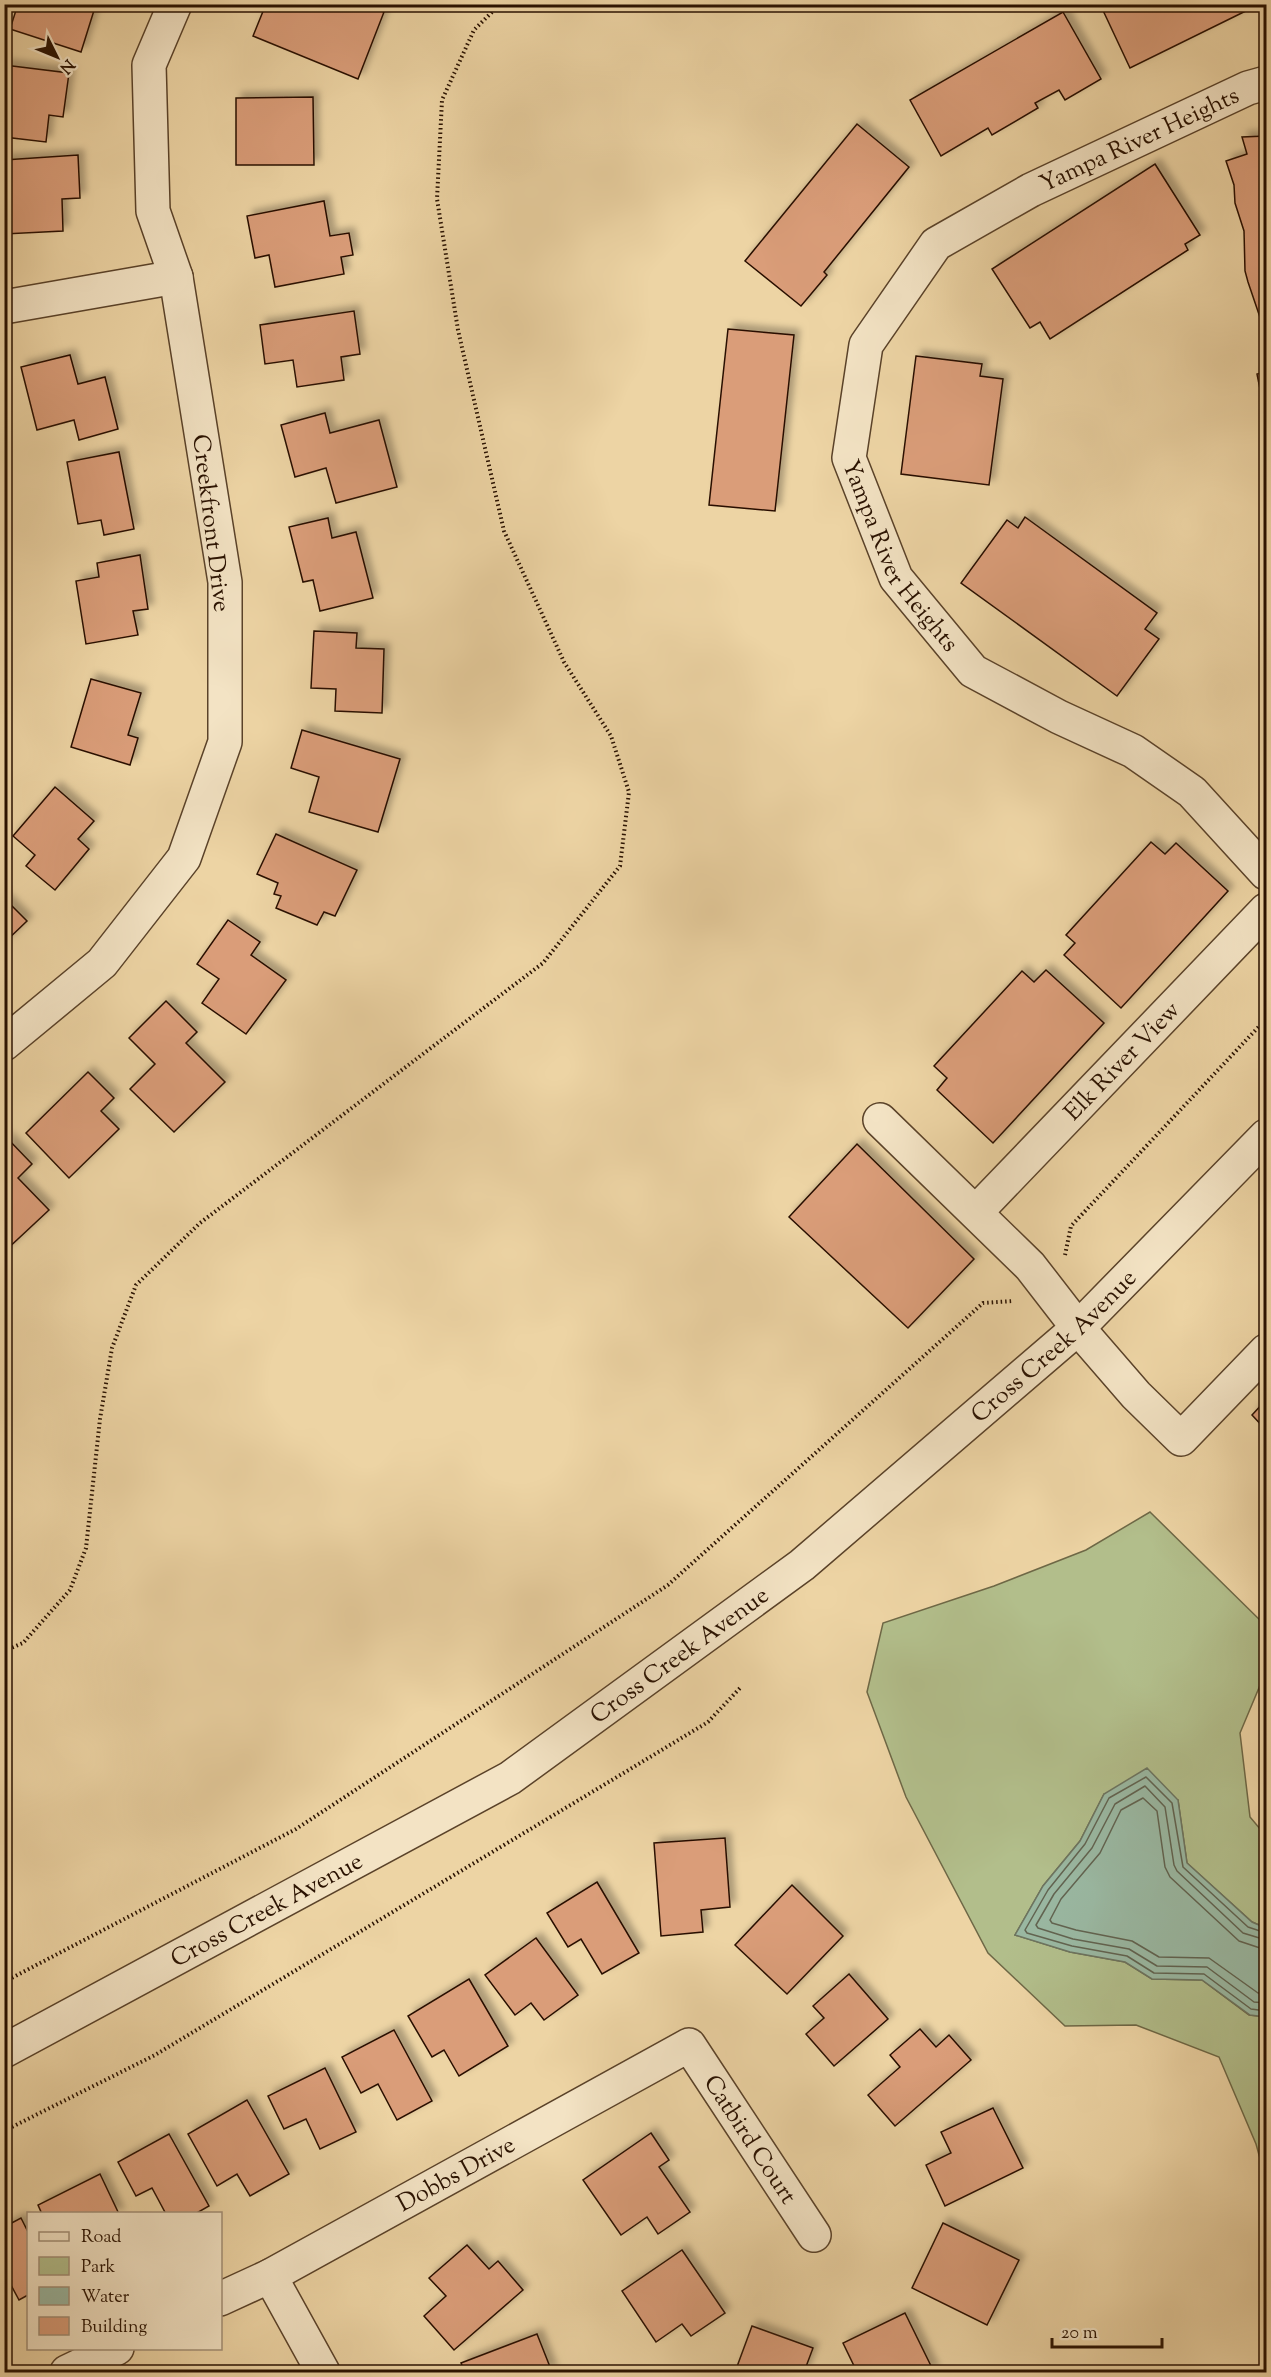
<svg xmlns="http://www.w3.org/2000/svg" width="1271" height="2377" viewBox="0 0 1271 2377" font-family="'Sorts Mill Goudy',serif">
  <defs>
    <filter id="shadow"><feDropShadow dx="5.5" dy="-5.5" stdDeviation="3" flood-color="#0004"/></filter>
  </defs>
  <rect width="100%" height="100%" fill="#edd4a4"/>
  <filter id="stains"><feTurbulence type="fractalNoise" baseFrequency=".00333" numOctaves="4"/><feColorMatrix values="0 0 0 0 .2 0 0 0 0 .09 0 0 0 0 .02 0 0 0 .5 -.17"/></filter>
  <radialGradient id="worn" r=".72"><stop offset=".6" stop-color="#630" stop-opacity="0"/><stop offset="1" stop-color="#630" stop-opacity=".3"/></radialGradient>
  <path fill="#b2be8b" stroke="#6e6846" stroke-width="1.5" d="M1150,1512L1266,1626V1671L1240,1733L1250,1817L1266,1836V1928L1252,1922L1187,1863L1178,1800L1104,1794L1080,1841L1043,1886L1015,1935L1070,1952L1125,1962L1152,1979L1202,1980L1249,2015L1266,2017V2180L1256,2144L1219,2057L1136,2025L1065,2026L988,1953L906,1797L867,1692L883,1623L994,1586L1086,1550Z"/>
  <path fill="#9ab8a2" stroke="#6d7561" stroke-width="1.5" d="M1147,1768L1178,1800L1187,1863L1252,1922L1266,1928V2017L1250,2015L1202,1980L1152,1979L1125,1962L1070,1952L1015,1935L1043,1886L1080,1841L1104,1794Z"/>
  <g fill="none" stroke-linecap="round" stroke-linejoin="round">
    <g stroke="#626451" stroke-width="1.5">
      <path d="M1266,1933L1248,1927L1183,1867L1172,1803L1146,1777L1109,1798L1085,1844L1048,1890L1025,1930L1027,1933L1072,1946L1127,1956L1154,1973L1204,1974L1251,2009L1266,2011"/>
      <path d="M1266,1940L1243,1933L1177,1871L1174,1865L1165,1807L1145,1786L1115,1804L1092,1848L1054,1894L1036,1925L1038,1928L1073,1939L1129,1949L1157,1966L1207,1967L1254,2002L1266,2003"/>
      <path d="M1266,1950L1239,1941L1170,1877L1165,1867L1157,1811L1143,1798L1121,1810L1100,1853L1061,1899L1050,1920L1052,1923L1076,1930L1132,1941L1159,1957L1209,1958L1258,1993L1266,1994"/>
    </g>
  </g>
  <g fill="#da9d79" stroke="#291100" stroke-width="1.5" filter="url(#shadow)">
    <path d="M18,4H96L81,52L10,29Z"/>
    <path d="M266,4L283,8L284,4H365L384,12L358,79L253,36Z"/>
    <path d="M1100,4H1260L1130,68Z"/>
    <path d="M1063,12L1101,79L1065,100L1059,90L1035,103L1038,108L992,135L988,128L941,156L910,100Z"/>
    <path d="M4,65L69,73L63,117L49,115L46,142L4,137Z"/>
    <path d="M313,97L314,165H236V98Z"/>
    <path d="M857,124L909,167L824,272L827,275L801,306L745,261Z"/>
    <path d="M1266,136V335L1248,282L1245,271L1244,231L1235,203L1234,185L1226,161L1247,154L1242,137Z"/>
    <path d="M78,155L80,198L62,199L63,231L4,234V160Z"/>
    <path d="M1155,164L1200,235L1185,244L1188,250L1050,339L1040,322L1030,328L992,269Z"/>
    <path d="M324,201L330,236L349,233L353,255L341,257L344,274L275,287L269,255L255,258L247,216Z"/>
    <path d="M354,311L360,354L341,357L344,380L297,387L293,360L265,364L260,325Z"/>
    <path d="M728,329L794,335L775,511L709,505Z"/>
    <path d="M70,355L78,384L105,377L118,429L79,440L74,420L37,430L21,367Z"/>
    <path d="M916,356L982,364L980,376L1003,379L989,485L901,474Z"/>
    <path d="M1266,372V419L1257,374Z"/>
    <path d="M325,413L330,433L379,420L397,487L336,503L326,468L295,477L281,425Z"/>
    <path d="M119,452L134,529L104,535L101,520L78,524L67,462Z"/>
    <path d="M1025,517L1157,613L1145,629L1159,639L1117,696L961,583L1007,520L1018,528Z"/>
    <path d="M328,518L332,538L356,532L373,598L320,611L313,580L303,582L289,527Z"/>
    <path d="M140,555L148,609L133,611L138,635L86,644L76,581L99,577L97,563Z"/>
    <path d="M314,631L357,633L356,648L384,649L382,713L335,711L336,689L311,688Z"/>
    <path d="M91,679L141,693L128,735L138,738L130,765L71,747Z"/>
    <path d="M1266,710V738L1261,737Z"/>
    <path d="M302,730L400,759L378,832L309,812L319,777L291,768Z"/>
    <path d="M55,787L94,821L78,839L89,849L55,890L26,866L35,855L13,836Z"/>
    <path d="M276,834L357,870L335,916L324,912L317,925L276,908L281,896L274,894L278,883L257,874Z"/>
    <path d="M1151,842L1165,854L1176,843L1228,891L1121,1008L1064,955L1075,943L1066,935Z"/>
    <path d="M4,898L27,921L4,943Z"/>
    <path d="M228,920L260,942L251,955L286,980L246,1034L202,1003L219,979L197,964Z"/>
    <path d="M1046,970L1104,1023L993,1143L937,1090L947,1078L934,1066L1022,971L1034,982Z"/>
    <path d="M166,1001L197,1032L186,1043L225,1082L174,1132L130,1089L155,1064L129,1038Z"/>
    <path d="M88,1072L114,1098L101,1111L119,1129L69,1178L26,1133Z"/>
    <path d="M6,1137L32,1164L18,1178L49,1210L4,1252Z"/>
    <path d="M857,1144L974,1259L908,1328L789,1217Z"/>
    <path d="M1266,1400V1430L1252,1415Z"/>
    <path d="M725,1838L730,1907L701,1910L703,1932L661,1936L654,1843Z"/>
    <path d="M597,1882L639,1953L602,1974L581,1939L568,1947L547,1913Z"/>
    <path d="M792,1885L843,1936L787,1994L735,1945Z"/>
    <path d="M536,1938L578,1995L544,2020L531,2003L515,2015L485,1975Z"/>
    <path d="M849,1974L888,2019L834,2066L806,2034L824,2018L813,2006Z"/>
    <path d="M469,1979L508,2046L459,2076L444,2050L432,2057L408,2016Z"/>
    <path d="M920,2029L936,2047L949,2035L971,2060L895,2126L868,2095L900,2067L890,2055Z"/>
    <path d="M394,2030L432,2101L397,2120L378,2084L361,2093L342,2057Z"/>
    <path d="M325,2068L356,2132L320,2149L306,2119L284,2129L268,2096Z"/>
    <path d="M247,2100L289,2174L250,2196L237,2174L217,2186L188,2134Z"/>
    <path d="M993,2108L1023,2168L945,2206L926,2165L951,2153L941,2132Z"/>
    <path d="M651,2133L669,2160L659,2167L690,2212L658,2234L647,2217L621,2235L583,2180Z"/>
    <path d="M169,2134L209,2206L195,2214H166L152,2188L136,2196L118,2162Z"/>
    <path d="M100,2174L119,2214H42L38,2205Z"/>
    <path d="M21,2218L28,2232V2295L19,2300L4,2272V2227Z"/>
    <path d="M943,2223L1019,2260L987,2325L912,2288Z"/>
    <path d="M467,2245L489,2269L498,2261L523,2290L454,2350L424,2316L446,2296L429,2278Z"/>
    <path d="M682,2250L725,2313L691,2336L682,2324L656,2342L622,2291Z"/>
    <path d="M905,2313L934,2372H857L843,2343Z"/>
    <path d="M752,2326L813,2348L804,2372H735Z"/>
    <path d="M537,2334L552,2372H465L461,2363Z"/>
  </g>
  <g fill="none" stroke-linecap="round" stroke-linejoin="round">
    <g stroke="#5a4229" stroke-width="36">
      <g id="minor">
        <path id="s1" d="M1266,83L1248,88L1031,190L936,244L866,345L849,458L896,578L973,671L1059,717L1133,751L1192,792L1266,873"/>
        <path d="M4,307L176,277"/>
        <path d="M4,1044L102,963L184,858L225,742V582L176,277L153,211L149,65L175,4"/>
        <path d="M880,1120L1030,1266L1078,1328L1136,1395L1181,1439L1266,1351"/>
        <path id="s2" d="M976,1212L1266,910"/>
        <path id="s3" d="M4,2051L510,1778L802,1565L1078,1328L1266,1136"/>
        <path d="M270,2276L323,2372"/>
        <path id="s4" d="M220,2299L270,2276L689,2045L814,2235"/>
        <path d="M67,2372L117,2348"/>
      </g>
    </g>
    <g stroke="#291100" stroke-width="4" stroke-dasharray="1.5 3" stroke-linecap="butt">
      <path d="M1065,1255L1071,1226L1266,1019"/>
      <path d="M4,1651L23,1643L70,1590L86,1548L100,1419L112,1348L136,1285L200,1223L543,963L620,866L629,792L611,736L564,662L504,531L458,330L437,199L442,100L474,30L500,4"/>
      <path d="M4,1982L296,1829L668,1585L983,1303L1013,1301"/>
      <path d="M4,2131L155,2055L617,1777L708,1722L740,1688"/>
    </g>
    <use href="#minor" stroke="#f3e3c4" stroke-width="33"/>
  </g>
  <g text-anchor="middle" stroke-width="4.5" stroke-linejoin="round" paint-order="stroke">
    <g font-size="24" fill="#291100" stroke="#f3e3c4">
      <text transform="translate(1139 139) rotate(-25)" y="8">Yampa River Heights</text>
      <text transform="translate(212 523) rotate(83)" y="8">Creekfront Drive</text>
      <text dy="8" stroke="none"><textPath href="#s1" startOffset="716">Yampa River Heights</textPath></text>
      <text dy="8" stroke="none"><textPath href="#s2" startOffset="210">Elk River View</textPath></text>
      <text dy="8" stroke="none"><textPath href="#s3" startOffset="1270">Cross Creek Avenue</textPath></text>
      <text dy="8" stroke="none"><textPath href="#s3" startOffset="784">Cross Creek Avenue</textPath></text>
      <text dy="8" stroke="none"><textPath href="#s3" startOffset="298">Cross Creek Avenue</textPath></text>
      <text dy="8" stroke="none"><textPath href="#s4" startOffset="646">Catbird Court</textPath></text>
      <text dy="8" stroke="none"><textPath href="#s4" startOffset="267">Dobbs Drive</textPath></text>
    </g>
  </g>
  <rect width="1271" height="2377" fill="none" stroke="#edd4a4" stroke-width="24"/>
  <rect x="6" y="6" width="1259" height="2365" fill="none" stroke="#291100" stroke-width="3"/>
  <rect x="12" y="12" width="1247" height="2353" fill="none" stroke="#291100" stroke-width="1.5"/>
  <rect x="27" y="2212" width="195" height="138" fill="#f3e3c4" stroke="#a28f76" stroke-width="1.5"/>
  <rect x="39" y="2232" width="30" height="9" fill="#f3e3c4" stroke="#a28f76" stroke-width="1.5"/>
  <text x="81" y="2242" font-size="18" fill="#291100">Road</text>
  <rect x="39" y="2257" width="30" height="18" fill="#b2be8b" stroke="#a28f76" stroke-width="1.5"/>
  <text x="81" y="2272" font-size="18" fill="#291100">Park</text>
  <rect x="39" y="2287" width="30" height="18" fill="#9ab8a2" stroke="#a28f76" stroke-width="1.5"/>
  <text x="81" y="2302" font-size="18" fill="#291100">Water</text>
  <rect x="39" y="2317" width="30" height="18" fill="#da9d79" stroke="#a28f76" stroke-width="1.5"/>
  <text x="81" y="2332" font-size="18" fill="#291100">Building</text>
  <g transform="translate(57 57) rotate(133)" stroke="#f3e3c4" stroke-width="4.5" paint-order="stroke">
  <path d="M0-4.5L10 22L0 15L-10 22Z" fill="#291100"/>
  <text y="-9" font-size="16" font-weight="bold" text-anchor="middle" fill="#291100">N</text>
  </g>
  <path d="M1052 2338v9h110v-9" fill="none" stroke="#291100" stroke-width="3"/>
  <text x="1061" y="2338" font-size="18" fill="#291100" stroke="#f3e3c4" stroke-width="4.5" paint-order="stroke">20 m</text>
  <rect width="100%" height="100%" filter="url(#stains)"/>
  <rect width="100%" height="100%" fill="url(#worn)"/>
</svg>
